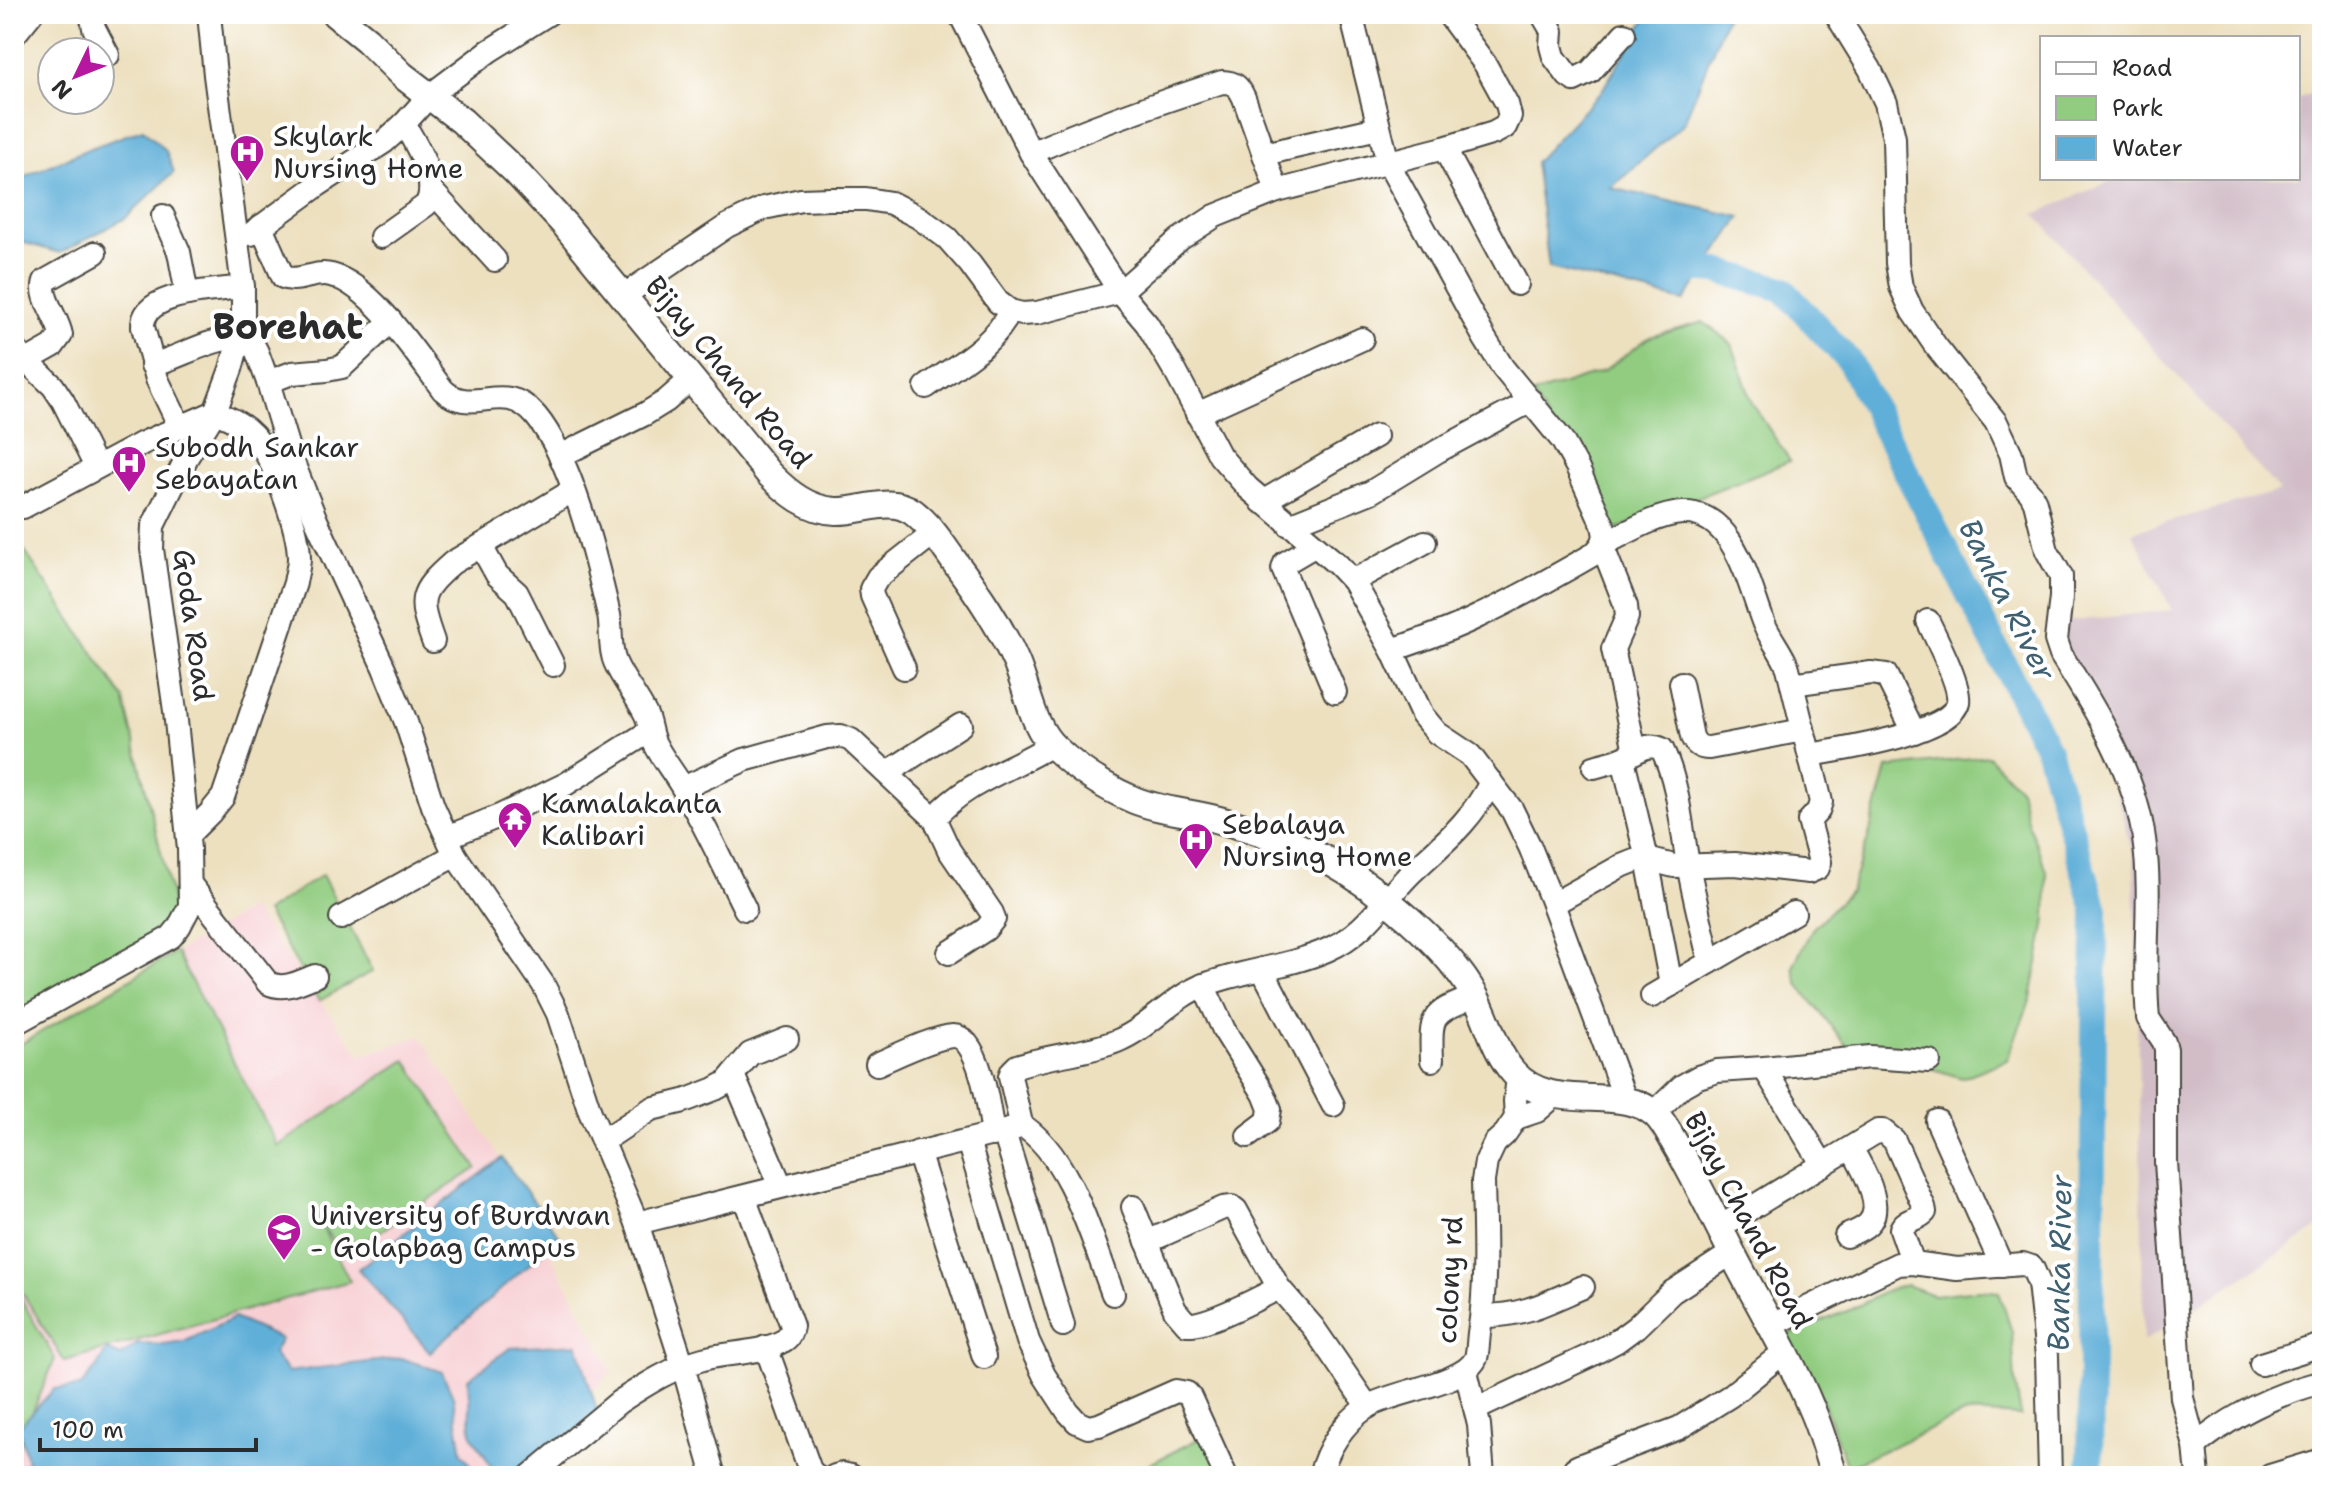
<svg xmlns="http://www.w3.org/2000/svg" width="2336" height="1490" viewBox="0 0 2336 1490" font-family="'Shantell Sans',sans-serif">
  <rect width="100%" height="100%" fill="#fff"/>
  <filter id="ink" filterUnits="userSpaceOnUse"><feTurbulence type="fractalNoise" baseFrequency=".0125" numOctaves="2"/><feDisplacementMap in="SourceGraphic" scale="16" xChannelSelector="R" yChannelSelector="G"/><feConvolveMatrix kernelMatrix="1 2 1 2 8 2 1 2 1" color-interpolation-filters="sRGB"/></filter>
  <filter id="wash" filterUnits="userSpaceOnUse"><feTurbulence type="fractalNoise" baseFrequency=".006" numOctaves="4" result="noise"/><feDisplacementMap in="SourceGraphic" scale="32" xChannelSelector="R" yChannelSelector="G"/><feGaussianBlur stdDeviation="1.8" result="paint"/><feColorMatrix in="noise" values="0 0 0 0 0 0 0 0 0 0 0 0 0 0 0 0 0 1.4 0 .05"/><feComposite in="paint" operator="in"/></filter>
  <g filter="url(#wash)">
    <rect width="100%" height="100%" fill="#ede0bf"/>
    <path fill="#f7cfd3" d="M251,908L361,1056L420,1036L498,1154L612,1371L507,1476H14V1050Z"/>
    <path fill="#d2bdc7" d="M2322,88V1225L2144,1342L2134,859L2088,690L2045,624L2172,610L2132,532L2279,491L2035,214L2117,178H2298V99Z"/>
    <g fill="#91cc80" stroke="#5e7c56" stroke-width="2">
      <path d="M1703,322L1732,344L1752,403L1790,461L1610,532L1533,394L1603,371L1650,337Z"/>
      <path d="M14,535L124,699L179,927L14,1024Z"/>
      <path d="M1988,756L2020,789L2028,824L2047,871L2046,920L2031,998L2007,1060L1962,1078L1920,1065L1851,1051L1798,984L1793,967L1812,929L1850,891L1868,839L1887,768Z"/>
      <path d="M322,875L373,971L319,1001L266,912Z"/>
      <path d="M176,952L278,1146L406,1060L477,1168L344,1255L321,1225L350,1281L64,1361L14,1279V1048Z"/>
      <path d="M1906,1285L1933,1295L1979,1290L1999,1292L2012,1332L2015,1381L2021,1416L1966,1413L1847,1467L1824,1404L1785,1336L1852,1309L1886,1291Z"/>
      <path d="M14,1286L55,1359L14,1456Z"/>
      <path d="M1215,1430L1232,1476H1127Z"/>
    </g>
    <g fill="#5eafd8" stroke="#446d82" stroke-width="2">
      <path d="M1649,14H1727L1684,123L1611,188L1741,217L1684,301L1549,268L1535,162L1601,92Z"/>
      <path d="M143,129L166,151L174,172L126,218L60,253L14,240V181L88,149Z"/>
      <path d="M502,1158L560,1237L430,1352L358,1269Z"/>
      <path d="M234,1318L281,1339L273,1354L288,1372L401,1358L442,1372L453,1396L462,1453L480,1476H14L27,1461L19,1427L54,1389L80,1387L96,1368L107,1350L121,1356L137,1344L164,1345L184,1342Z"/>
      <path d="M577,1344L599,1417L525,1476L496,1474L471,1433L468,1379L510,1348Z"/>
    </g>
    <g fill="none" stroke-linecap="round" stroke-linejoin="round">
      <path stroke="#5eafd8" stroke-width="26" d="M1673,268L1718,271L1783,289L1850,362L2048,750L2095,910L2090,1476"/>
    </g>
  </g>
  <g filter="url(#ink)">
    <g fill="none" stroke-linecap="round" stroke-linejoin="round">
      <g stroke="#484641" stroke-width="26">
        <g id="minor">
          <path d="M91,14L94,28L108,55"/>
          <path d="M960,14L1031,153L1120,292L1147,324L1175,371L1220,456L1248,488L1338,565L1353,581L1392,650L1422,715L1437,733L1470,755L1512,810L1530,847L1553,904L1626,1102"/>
          <path d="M1351,14L1388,163L1485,339L1503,368L1562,440L1577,467L1603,525L1605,536L1602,545L1594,554C1556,576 1518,598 1479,616C1451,630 1422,640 1392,650"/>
          <path d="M1542,14L1552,31L1551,46L1554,57L1568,76L1574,80L1590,72L1624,34"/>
          <path d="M1836,14L1870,69L1886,103L1894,138L1897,263L1901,287L1912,311L1935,345L1996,422L2011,454L2016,477L2031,494L2035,502L2047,551L2061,576V597L2056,640L2061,655C2096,710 2135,773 2144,839C2153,898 2142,959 2148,1018L2164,1042L2166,1049V1162L2182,1398L2195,1446L2198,1476"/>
          <path d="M14,35L31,14"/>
          <path d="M1444,148L1517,284"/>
          <path d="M1031,153C1094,125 1157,103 1222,82C1235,82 1239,87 1244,98L1277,191"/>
          <path d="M1264,154L1378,128"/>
          <path d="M431,190L495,260"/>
          <path d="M163,216L179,252L187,294"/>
          <path d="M261,226L283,277C299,284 315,270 331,275C372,285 418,357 443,390C473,418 503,377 536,416C572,459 596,559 609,615C612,630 609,648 615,662C623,681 637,696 646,715C650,724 650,734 655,744C663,760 675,774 684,790C707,828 725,869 745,909"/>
          <path d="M251,234L318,185L384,142L404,124L429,96L489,51L548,14"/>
          <path d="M381,237L426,205C440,182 416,144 404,124"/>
          <path d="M623,296L727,226L764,208L801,200L830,199H866L891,203L918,217L947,238L970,264L998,302L1010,311L1022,314L1037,313L1120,292L1180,239L1215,216L1277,191L1444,148L1494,133L1505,127L1510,116L1507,104L1485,64L1448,14"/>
          <path d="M243,325L257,352L268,382L290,455L316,520L384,668L406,722L433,806L455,855L543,984L558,1014L590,1112L637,1223L683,1366L714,1476"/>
          <path d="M14,349L53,386L63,401L96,467"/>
          <path d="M152,365C183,356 208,339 240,337"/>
          <path d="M14,368L53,346L61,335C58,317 39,297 45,281L95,253"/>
          <path d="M268,382L292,373L327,370L342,367L391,321"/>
          <path d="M926,387C955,366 995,345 1010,311"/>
          <path d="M1197,414L1362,339"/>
          <path d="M180,427L157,379L143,327C141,291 217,291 243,287"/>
          <path d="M560,456L645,414L666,401L691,379"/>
          <path d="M1262,502L1376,436"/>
          <path d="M14,504L23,507L143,443L215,412C229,418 242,423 253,435C273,455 299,530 299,558C299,567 296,575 295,583L223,797L210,813L188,835"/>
          <path d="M1289,525L1371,492L1438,451L1531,401"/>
          <path d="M481,546L497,575L517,593L553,665"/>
          <path d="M1314,546L1285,563L1283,569L1335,692"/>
          <path d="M1353,581L1425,542"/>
          <path d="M433,641C418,599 418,593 452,563L572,491"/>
          <path d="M904,668L872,596L871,589L878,577L934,533"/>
          <path d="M1681,683L1692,737C1696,745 1700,748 1709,748L1803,730"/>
          <path d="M1792,684L1871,673L1886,675L1914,732"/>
          <path d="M1810,755C1838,750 1951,734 1958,702C1961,686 1936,638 1928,621"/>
          <path d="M1623,759L1647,859L1671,985"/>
          <path d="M1594,767C1604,764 1616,762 1626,757C1639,751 1647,742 1662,749C1679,784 1681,826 1688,864C1694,897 1702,929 1710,962"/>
          <path d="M887,773L961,725"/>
          <path d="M683,788L744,760L827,737L841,736L851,740L934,818L949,850L992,913L994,919L986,929L949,953"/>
          <path d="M934,818C969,780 1009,771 1051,745"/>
          <path d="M447,837L502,815L566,784L650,731"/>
          <path d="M190,884L268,983C284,991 299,982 315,976"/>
          <path d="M1553,904L1619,867L1634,861L1647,859L1674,866L1735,864L1809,872L1818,868L1820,862L1809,821L1818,811L1821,802L1788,668C1782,652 1771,640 1764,624C1749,587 1735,510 1682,513C1655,515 1627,533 1602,545L1626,606L1627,617L1613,649L1635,751"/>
          <path d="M341,918L455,855"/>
          <path d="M1262,969L1333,1105"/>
          <path d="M1203,985L1224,1030L1264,1094L1270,1109L1268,1121L1248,1136"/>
          <path d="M1652,996L1794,913"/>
          <path d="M14,1024L171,937L179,927L190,906L189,849L175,711L152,549L153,526L187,457L215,412L231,369L243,325V287L215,75L209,14"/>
          <path d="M1432,1060C1430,1012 1432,1014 1475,996"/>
          <path d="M877,1064C896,1056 934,1037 953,1036C980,1035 990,1114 993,1135"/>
          <path d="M1764,1068L1823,1165"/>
          <path d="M733,1075L781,1186"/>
          <path d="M1654,1113L1682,1086L1698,1077L1717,1071L1764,1068L1870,1057L1929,1061"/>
          <path d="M1516,1118L1515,1101L1518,1078"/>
          <path d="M1937,1121L2002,1266"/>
          <path d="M1020,1124C1071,1155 1092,1240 1113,1294"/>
          <path d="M1004,1132L1063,1325"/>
          <path d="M603,1141L651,1109L684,1101L715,1089L726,1083L750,1054L787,1039"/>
          <path d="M968,1141L1028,1341L1044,1375L1068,1412L1077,1422L1088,1427L1099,1425L1176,1391L1187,1393L1190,1397L1226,1476"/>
          <path d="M918,1152L984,1357"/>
          <path d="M1133,1207L1175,1310L1187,1324C1208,1326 1258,1298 1279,1288"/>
          <path d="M637,1223L1017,1128L1020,1119L1010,1076L1012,1071L1017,1066C1049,1055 1085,1054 1117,1041C1149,1028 1172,997 1204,985C1244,970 1288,967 1327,950C1366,933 1382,902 1411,873C1443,843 1471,822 1491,782"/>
          <path d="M1720,1227L1878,1131H1883L1894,1140L1924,1207L1925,1212C1918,1221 1905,1218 1901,1229L1913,1263"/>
          <path d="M1846,1236C1853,1233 1862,1230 1868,1224C1886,1207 1861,1165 1851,1148"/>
          <path d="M1147,1242L1223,1208L1232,1207L1236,1210L1279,1288L1313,1327L1368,1407"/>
          <path d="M1482,1316C1524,1316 1546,1303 1583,1287"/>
          <path d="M1772,1325L1898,1264L1913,1263L1957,1269L2023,1264L2032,1267L2039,1283L2047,1356L2050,1476"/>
          <path d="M766,1347L810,1470L816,1476"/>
          <path d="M2261,1364L2322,1345"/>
          <path d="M1466,1371L1479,1425L1483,1476"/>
          <path d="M1476,1409L1589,1356L1617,1341L1636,1327L1672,1292L1732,1253"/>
          <path d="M2195,1446C2232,1415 2276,1394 2322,1382"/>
          <path d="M530,1476L619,1402C645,1385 673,1367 703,1359C728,1352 760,1354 783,1341C789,1338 791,1333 792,1326L744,1197"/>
          <path d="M835,1476L842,1474L851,1476"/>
          <path d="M1320,1476C1327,1449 1343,1423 1367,1407C1393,1391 1465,1384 1476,1358C1478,1351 1478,1341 1479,1333C1487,1284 1484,1231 1483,1181L1486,1162L1495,1143L1505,1134L1516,1118L1537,1111L1554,1096"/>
          <path d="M1572,1476L1575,1468L1579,1466L1679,1428L1730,1396L1784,1352"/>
          <path d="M2270,1476L2322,1460"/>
        </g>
      </g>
      <g stroke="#484641" stroke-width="30">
        <path id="major" d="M335,14L367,40L402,75L462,121L515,171L565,225L769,474C787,492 808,510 836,511C862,512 890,495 913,512C930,525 942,544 954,561C978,593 1000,625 1016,662C1028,690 1032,727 1055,748C1077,769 1106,788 1134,800C1161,811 1191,812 1219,820C1257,830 1296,843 1330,862C1379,889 1448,947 1475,996C1489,1021 1494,1051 1514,1073C1551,1115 1620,1083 1655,1114C1664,1122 1671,1137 1677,1147C1697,1182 1714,1217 1732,1253C1758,1304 1789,1354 1811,1408C1821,1430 1827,1453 1834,1476"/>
      </g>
      <use href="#minor" stroke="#fff" stroke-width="22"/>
      <use href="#major" stroke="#fff" stroke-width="26"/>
    </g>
  </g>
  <defs>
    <g id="hospital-pin" transform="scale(1.8)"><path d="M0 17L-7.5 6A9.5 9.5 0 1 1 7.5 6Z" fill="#b5179e" stroke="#fff"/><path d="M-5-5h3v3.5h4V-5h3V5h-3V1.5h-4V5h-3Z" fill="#fff"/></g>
    <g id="temple-pin" transform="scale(1.8)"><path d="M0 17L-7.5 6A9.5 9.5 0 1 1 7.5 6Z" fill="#b5179e" stroke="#fff"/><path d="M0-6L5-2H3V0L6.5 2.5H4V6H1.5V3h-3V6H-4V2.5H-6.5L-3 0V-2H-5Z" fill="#fff"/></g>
    <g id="university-pin" transform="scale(1.8)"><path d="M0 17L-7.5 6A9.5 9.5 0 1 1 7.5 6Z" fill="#b5179e" stroke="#fff"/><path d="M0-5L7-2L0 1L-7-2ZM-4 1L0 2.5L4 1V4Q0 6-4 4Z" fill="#fff"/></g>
  </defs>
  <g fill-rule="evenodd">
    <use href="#hospital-pin" x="247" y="152"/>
    <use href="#hospital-pin" x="129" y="463"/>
    <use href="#temple-pin" x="515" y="819"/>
    <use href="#hospital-pin" x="1196" y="840"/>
    <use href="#university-pin" x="284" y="1231"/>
  </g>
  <g text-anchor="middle" stroke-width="8" stroke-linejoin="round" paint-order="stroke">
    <g font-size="28" fill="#2b2b2b" stroke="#fff" text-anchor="start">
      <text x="273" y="146">Skylark<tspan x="273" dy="32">Nursing Home</tspan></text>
      <text x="155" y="457">Subodh Sankar<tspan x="155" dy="32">Sebayatan</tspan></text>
      <text x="541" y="813">Kamalakanta<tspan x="541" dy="32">Kalibari</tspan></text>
      <text x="1222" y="834">Sebalaya<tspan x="1222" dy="32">Nursing Home</tspan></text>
      <text x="310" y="1225">University of Burdwan<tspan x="310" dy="32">- Golapbag Campus</tspan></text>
    </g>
    <g font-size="28" fill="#2b2b2b" stroke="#fff">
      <text transform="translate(729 372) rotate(50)" y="10">Bijay Chand Road</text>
      <text transform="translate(194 625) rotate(82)" y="10">Goda Road</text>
      <text transform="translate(1749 1220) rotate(62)" y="10">Bijay Chand Road</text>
      <text transform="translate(1449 1280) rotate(-87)" y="10">colony rd</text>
    </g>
    <g font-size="30" font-style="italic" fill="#3f6070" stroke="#fff">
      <text transform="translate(2007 600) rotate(63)" y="10">Banka River</text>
      <text transform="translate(2060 1263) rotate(-89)" y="10">Banka River</text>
    </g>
    <g font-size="36" font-weight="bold" fill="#2b2b2b" stroke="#fff">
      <text x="288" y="339">Borehat</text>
    </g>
  </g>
  <rect width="2336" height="1490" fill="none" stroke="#fff" stroke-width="48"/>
  <rect x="2040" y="36" width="260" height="144" fill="#ffffff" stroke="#aaaaaa" stroke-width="2"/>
  <rect x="2056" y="62" width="40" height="12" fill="#ffffff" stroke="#aaaaaa" stroke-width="2"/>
  <text x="2112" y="76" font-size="24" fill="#2b2b2b">Road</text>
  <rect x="2056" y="96" width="40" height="24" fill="#91cc80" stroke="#aaaaaa" stroke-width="2"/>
  <text x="2112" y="116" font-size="24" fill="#2b2b2b">Park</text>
  <rect x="2056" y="136" width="40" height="24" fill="#5eafd8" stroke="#aaaaaa" stroke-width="2"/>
  <text x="2112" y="156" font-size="24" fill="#2b2b2b">Water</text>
  <g transform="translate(76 76) rotate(227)"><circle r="38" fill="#ffffff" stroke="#aaaaaa" stroke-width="2"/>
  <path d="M0-6L14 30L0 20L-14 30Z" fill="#b5179e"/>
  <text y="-12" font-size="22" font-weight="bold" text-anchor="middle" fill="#2b2b2b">N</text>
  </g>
  <path d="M40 1438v12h216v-12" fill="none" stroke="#2b2b2b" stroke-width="4"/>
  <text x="52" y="1438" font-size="24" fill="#2b2b2b" stroke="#ffffff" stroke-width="6" paint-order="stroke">100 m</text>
</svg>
